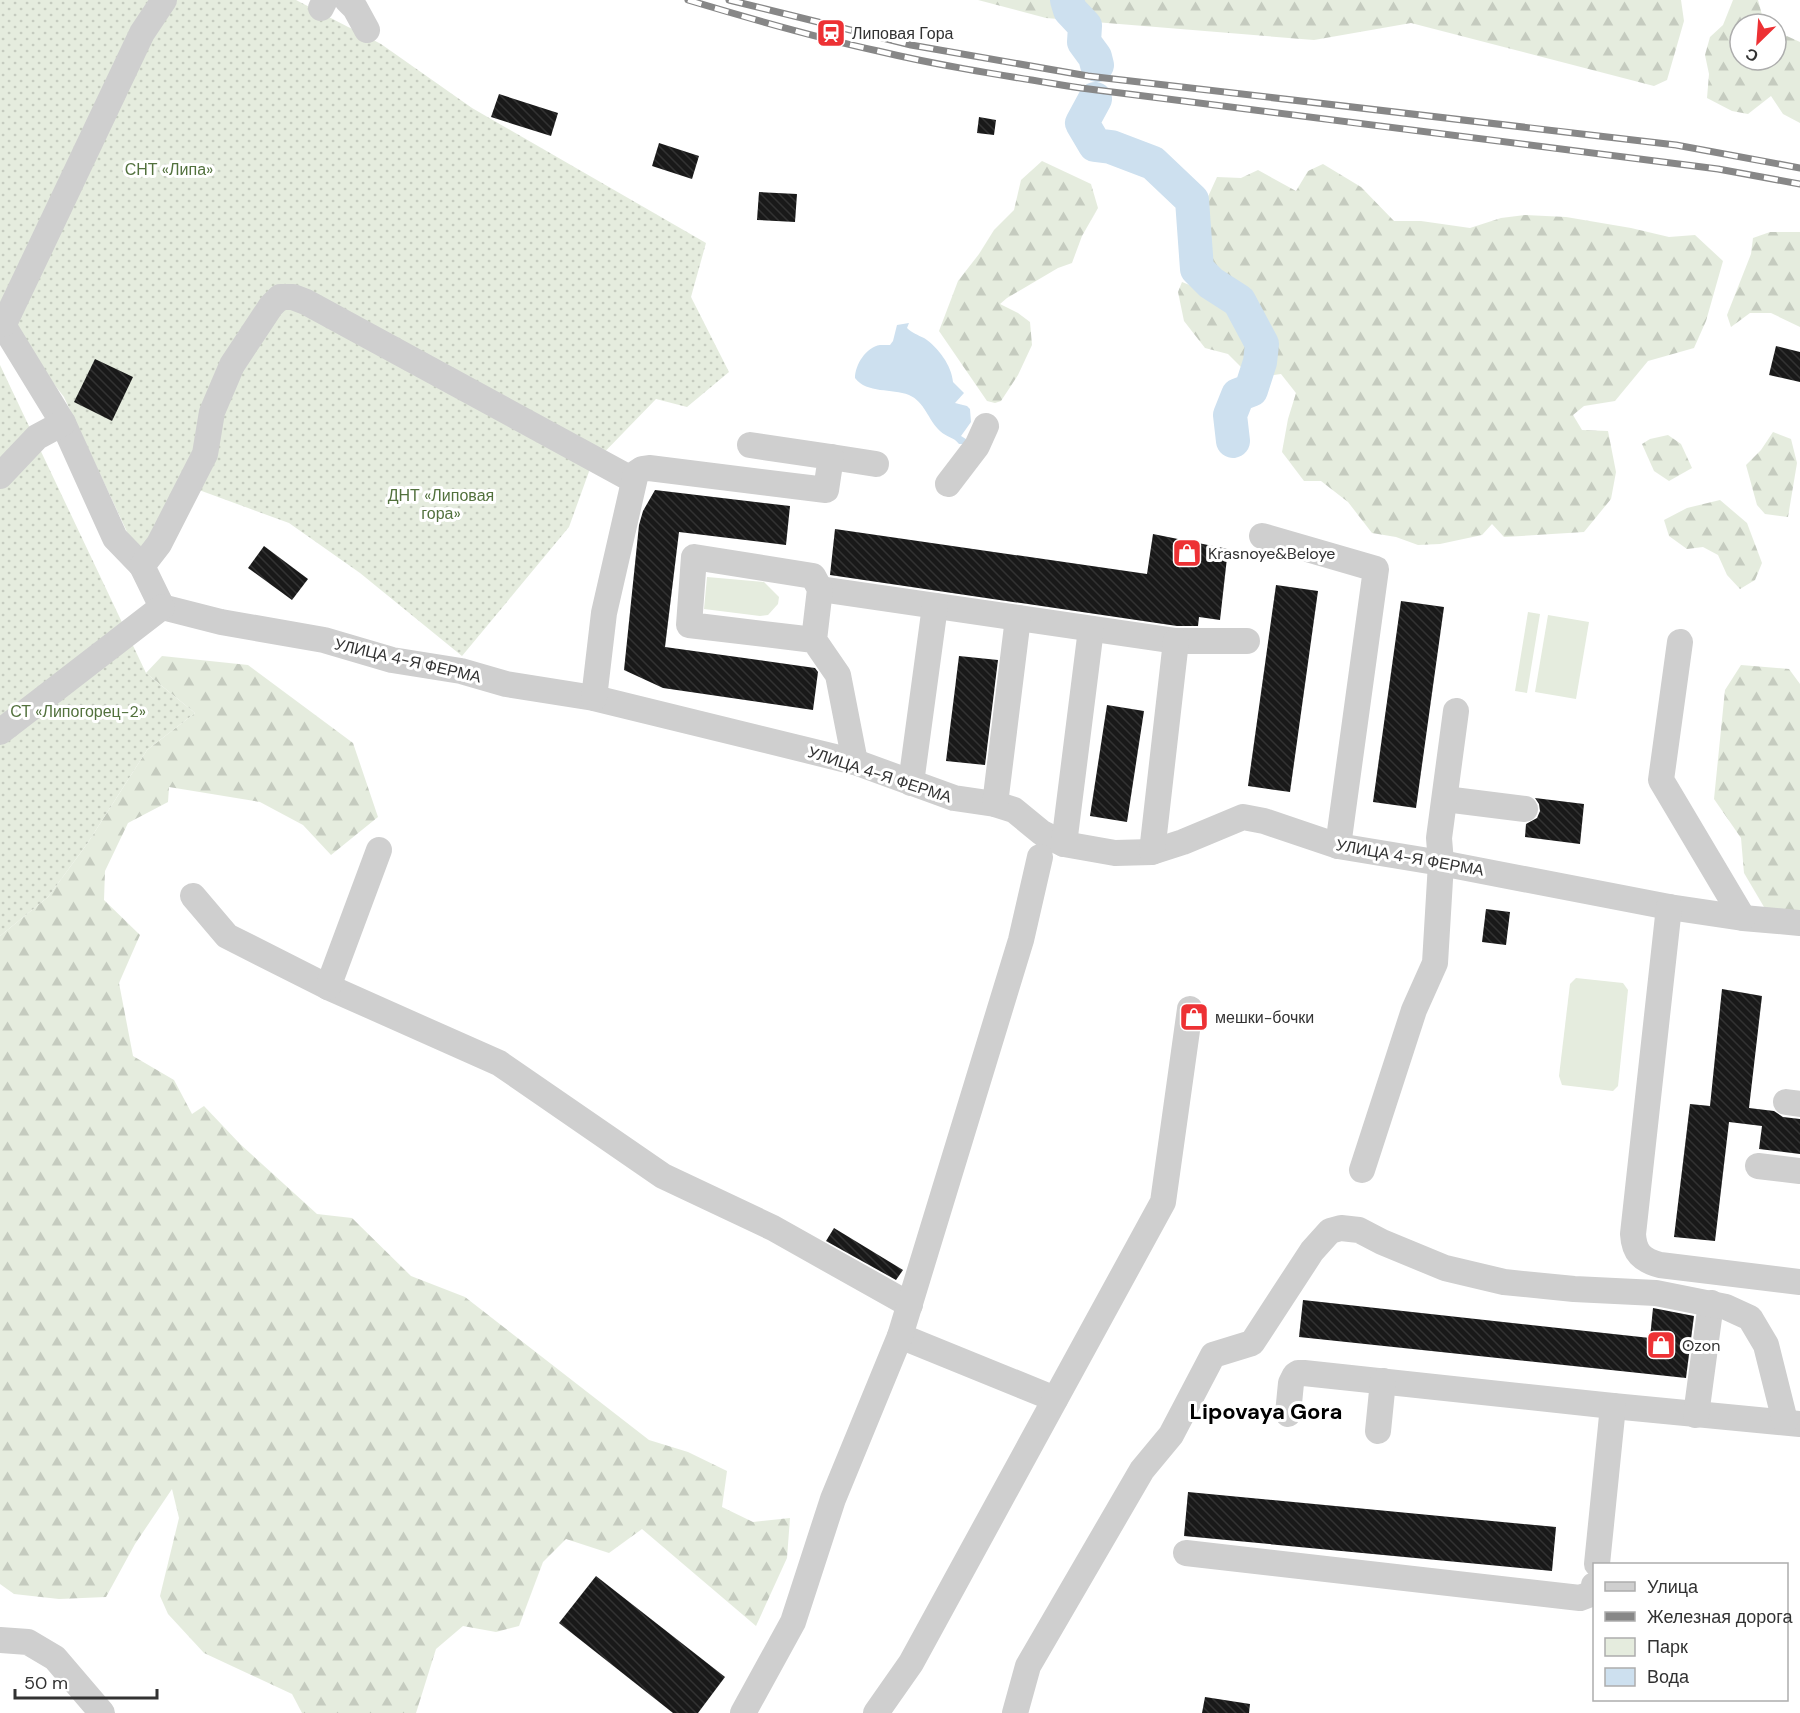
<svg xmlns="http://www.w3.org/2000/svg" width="1800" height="1713" viewBox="0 0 1800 1713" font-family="'DM Sans',sans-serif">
  <defs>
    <pattern id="forest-firs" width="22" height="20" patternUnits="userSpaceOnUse" patternTransform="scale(1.5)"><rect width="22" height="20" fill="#e5ecde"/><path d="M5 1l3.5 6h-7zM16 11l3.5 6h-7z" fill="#c5cbbf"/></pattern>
    <pattern id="garden-dots" width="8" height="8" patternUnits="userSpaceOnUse" patternTransform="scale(1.5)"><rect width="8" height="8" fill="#e5ecde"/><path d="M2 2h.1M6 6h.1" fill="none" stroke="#c5cbbf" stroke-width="1.8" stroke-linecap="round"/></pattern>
    <pattern id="building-back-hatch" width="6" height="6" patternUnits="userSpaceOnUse" patternTransform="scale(1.5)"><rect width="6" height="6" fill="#191919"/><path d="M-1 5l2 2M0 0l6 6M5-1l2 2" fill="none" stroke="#323232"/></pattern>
  </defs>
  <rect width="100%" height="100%" fill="#fff"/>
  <g fill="#e5ecde">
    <path d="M707,577L764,582L779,597L778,604L768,615L760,616L704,609Z"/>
    <path d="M1528,612L1540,614L1527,693L1515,691Z"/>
    <path d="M1548,615L1589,622L1576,699L1535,692Z"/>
    <path d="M1576,978L1623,983L1628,990L1618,1086L1613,1091L1562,1085L1559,1076L1570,984Z"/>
  </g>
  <g fill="url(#forest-firs)">
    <path d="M978,0H1681L1684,21L1667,80L1654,86L1411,23L1314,40L1046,18Z"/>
    <path d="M1733,0H1758L1762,15L1770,24H1740V60H1776V31L1800,42V123L1783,114L1771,96L1748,114L1732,111L1707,98L1709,74L1705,55L1710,37L1723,25Z"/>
    <path d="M1042,161L1091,184L1098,208L1082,236L1072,263L1058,268L1007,298L1000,304L1018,313L1030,322L1032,345L1018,375L1001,401L995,403L987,401L939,331L958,281L979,254L994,230L1014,210L1021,180Z"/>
    <path d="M1323,164L1361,187L1394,221H1421L1470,228L1501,218L1525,215L1566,217L1631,228L1669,237L1695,235L1723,261L1706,321L1694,348L1648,361L1615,401L1584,406L1573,415L1582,430L1608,431L1616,472L1611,499L1584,532L1504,537L1492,524L1482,535L1440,544L1418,545L1396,537L1372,533L1348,502L1321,481H1304L1282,452L1288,419L1296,393L1281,374L1252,378L1228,354L1205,348L1184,321L1178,292L1182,282L1225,299L1222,284L1208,269L1203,245L1207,226L1202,210L1217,177L1241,178L1258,170L1296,191L1308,171Z"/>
    <path d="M1770,232H1800V327L1771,313H1750L1731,327L1727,315L1751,254L1753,238Z"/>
    <path d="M1773,432L1791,439L1797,463L1788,517L1765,514L1757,505L1746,465L1761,450Z"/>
    <path d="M1668,435L1681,444L1692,468L1669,481L1654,471L1642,444L1650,439Z"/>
    <path d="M1720,500L1747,523L1762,563L1755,580L1740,589L1727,575L1718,555L1703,547L1687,549L1669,536L1664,520L1687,508Z"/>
    <path d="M162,656L248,665L353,743L378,817L331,855L303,825L260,802L169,787L168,802L128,823L105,871L104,900L140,935L119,983L133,1056L174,1080L192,1114L204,1106L240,1144L317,1214L352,1218L411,1276L465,1297L649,1440L688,1452L727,1471L722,1507L753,1522L790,1518L787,1558L756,1626L642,1529L609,1553L566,1539L543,1562L519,1626L496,1632L463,1626L436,1649L416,1713H302L292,1694L204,1653L168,1614L160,1596L179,1518L172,1489L135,1544L106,1597L59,1599L14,1594L0,1584V936L48,897L87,844L147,750L195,713L146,673Z"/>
    <path d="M1741,665L1789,669L1800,684V916L1790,915L1764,907L1744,873L1741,838L1714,799L1725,690Z"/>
  </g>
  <g fill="url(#garden-dots)">
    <path d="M0,0H296L381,44L472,108L706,243L691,297L729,372L687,407L656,399L591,466L569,527L462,656L360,573L289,523L199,490L144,550L135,549L64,397L0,315Z"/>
    <path d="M0,365L146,673L195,713L147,750L87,844L48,897L0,936Z"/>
  </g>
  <path fill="#cde0ef" d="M909,323L907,328C912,333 918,335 924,338C938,347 952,366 953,382L964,393L955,403L967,406L970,409L971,422L961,436L974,444H959C954,437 946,437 940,431C928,420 925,402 909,395C892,388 867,394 855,378C855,365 866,347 880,345C883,345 887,345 890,345L893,341L897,325Z"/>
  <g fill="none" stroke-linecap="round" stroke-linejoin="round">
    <g stroke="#cde0ef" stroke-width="34">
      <path d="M1067,0L1070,10L1085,26L1084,42L1095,57L1097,65"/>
      <path d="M1095,99L1082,123L1095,145L1111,147L1153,163L1192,200L1197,269L1211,283L1239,301L1262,344L1260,362L1251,390L1238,395L1230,415L1233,441"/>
    </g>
  </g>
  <g fill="url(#building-back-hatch)">
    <path d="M499,94L558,113L551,136L491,117Z"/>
    <path d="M979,117L996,120L994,135L977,133Z"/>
    <path d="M659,143L699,156L692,179L652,166Z"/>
    <path d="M759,192L797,194L795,222L757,220Z"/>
    <path d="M1776,346L1800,352V382L1769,375Z"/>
    <path d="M95,359L133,377L112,421L74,402Z"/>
    <path d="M655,490L790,506L786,545L679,532L665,647L815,668L818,672L813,710L663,688L624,670L639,525L643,511Z"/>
    <path d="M835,529L1147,574L1153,534L1228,549L1220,620L1199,617L1198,626H1177L830,575Z"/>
    <path d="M264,546L308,579L292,600L248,568Z"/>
    <path d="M1276,585L1318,591L1290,792L1248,786Z"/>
    <path d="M1401,601L1444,607L1416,808L1373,802Z"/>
    <path d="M959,656L998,660L985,765L946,761Z"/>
    <path d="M1107,705L1144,711L1127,822L1090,816Z"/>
    <path d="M1535,798L1584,804L1580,844L1525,837L1526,824L1537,818L1540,811L1539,804Z"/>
    <path d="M1486,909L1510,912L1506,945L1482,942Z"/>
    <path d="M1722,989L1762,996L1749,1108L1774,1111L1783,1117L1800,1119V1154L1759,1149L1762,1126L1729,1122L1715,1241L1674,1237L1690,1104L1710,1106Z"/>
    <path d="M834,1228L903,1270L896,1280L826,1241Z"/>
    <path d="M1303,1300L1650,1338L1653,1308L1694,1316L1686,1378L1299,1337Z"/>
    <path d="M1188,1492L1556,1527L1552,1571L1184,1536Z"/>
    <path d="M596,1576L725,1677L698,1713H673L559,1623Z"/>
    <path d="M1205,1697L1250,1704L1249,1713H1202Z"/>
  </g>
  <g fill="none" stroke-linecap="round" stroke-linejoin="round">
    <g stroke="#cfcfcf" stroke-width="26">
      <path d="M347,0L355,8L367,30"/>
      <path d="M321,8L325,0"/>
      <path d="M0,320L63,423L115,538L142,566L162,607"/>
      <path d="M4,324L142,33L164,0"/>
      <path d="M831,457L876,464"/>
      <path d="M0,476L37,437L63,423"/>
      <path d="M948,484L977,446L986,426"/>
      <path d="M1262,536L1376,569L1338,846"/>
      <path d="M142,566L159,544L205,454L212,412L232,365L271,306L280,297H293L306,302L633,480"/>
      <path d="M820,589L1176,641H1247"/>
      <path d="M162,607L221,622L324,640L392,660L461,671L506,684L594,698L855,762L954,798L995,804L1014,810L1042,833L1064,844L1115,853L1152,852L1183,842L1243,817L1264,821L1338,846L1441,863L1669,907L1743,918L1800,923"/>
      <path d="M814,640L689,625L694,557L813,576L820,589L814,640L838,675L855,762"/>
      <path d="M1680,642L1661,780L1743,918"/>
      <path d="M594,698L604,613L636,473L642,469L649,468L826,490L831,457L750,445"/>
      <path d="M0,732L162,607"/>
      <path d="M911,783L935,606"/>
      <path d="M1445,799L1525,809"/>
      <path d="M995,804L1018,618"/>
      <path d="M1064,844L1091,629"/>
      <path d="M1152,852L1176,641"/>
      <path d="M193,896L227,936L328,987L499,1063L663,1176L773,1228L910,1305"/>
      <path d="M1669,907L1633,1234C1634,1253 1642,1260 1660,1265L1800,1282"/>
      <path d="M328,987L379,850"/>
      <path d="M1786,1102L1800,1104"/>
      <path d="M1758,1166L1800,1171"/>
      <path d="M1362,1170L1414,1010L1435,963L1441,863L1439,838L1456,711"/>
      <path d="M900,1336L1055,1399"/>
      <path d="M1288,1414L1291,1383L1295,1375L1298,1373H1304L1613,1406L1800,1424"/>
      <path d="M1696,1415L1711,1303"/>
      <path d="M1378,1431L1383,1381"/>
      <path d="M1186,1553L1580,1598L1593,1593L1594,1585"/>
      <path d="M1597,1564L1613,1406"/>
      <path d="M0,1640L28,1642L55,1658L102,1713"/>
      <path d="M743,1713L793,1622L833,1499L900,1336L1021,940L1040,857"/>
      <path d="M876,1713L911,1663L1163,1202L1190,1009"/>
      <path d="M1015,1713L1028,1666L1142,1470L1171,1435L1213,1355L1252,1343L1312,1251L1330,1231L1341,1228L1359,1230L1382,1242L1445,1268L1504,1282L1574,1289L1656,1293L1726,1307L1750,1318L1766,1345L1785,1421"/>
    </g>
    <g stroke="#878787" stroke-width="7">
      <g id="rail">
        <path d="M688,0C751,19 814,37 878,51C945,67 1013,77 1081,88L1718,169L1800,184"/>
        <path d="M729,0L911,45L1088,76L1676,145L1800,168"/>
      </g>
    </g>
    <use href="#rail" stroke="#fff" stroke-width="4.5" stroke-dasharray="14" stroke-linecap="butt"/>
  </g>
  <defs>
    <g id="station-square" transform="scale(1.5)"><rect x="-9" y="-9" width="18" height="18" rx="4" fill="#ed3134" stroke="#fff"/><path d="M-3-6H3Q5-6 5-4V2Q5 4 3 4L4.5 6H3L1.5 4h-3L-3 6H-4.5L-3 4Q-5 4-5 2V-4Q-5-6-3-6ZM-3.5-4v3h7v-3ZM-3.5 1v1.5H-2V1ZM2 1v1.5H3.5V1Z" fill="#fff"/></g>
    <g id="shop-square" transform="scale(1.5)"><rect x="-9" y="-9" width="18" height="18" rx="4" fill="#ed3134" stroke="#fff"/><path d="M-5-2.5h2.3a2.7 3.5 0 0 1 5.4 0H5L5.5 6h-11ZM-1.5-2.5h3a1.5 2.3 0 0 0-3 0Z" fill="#fff"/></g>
  </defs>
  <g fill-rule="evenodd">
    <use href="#station-square" x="831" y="33"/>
    <use href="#shop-square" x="1187" y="553"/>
    <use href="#shop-square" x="1194" y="1017"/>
    <use href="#shop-square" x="1661" y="1345"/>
  </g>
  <g text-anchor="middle" stroke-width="6" stroke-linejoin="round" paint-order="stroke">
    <g font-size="16" fill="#323232" stroke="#fff" text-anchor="start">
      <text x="852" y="39">Липовая Гора</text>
      <text x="1208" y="559">Krasnoye&amp;Beloye</text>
      <text x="1215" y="1023">мешки-бочки</text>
      <text x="1682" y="1351">Ozon</text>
    </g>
    <g font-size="16" fill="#52713d" stroke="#fff">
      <text x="169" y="175">СНТ «Липа»</text>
      <text x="441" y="501">ДНТ «Липовая<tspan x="441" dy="18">гора»</tspan></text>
      <text x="78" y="717">СТ «Липогорец-2»</text>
    </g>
    <g font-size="16" fill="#323232" stroke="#fff">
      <text transform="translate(408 660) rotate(13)" y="6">УЛИЦА 4-Я ФЕРМА</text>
      <text transform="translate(880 774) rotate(18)" y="6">УЛИЦА 4-Я ФЕРМА</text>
      <text transform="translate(1410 857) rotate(10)" y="6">УЛИЦА 4-Я ФЕРМА</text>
    </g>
    <g font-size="22" font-weight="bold" fill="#000" stroke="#fff">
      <text x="1266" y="1419">Lipovaya Gora</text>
    </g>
  </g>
  <rect x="1593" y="1563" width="195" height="138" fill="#ffffff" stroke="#adadad" stroke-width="1.5"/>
  <rect x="1605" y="1582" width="30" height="9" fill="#cfcfcf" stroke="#adadad" stroke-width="1.5"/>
  <text x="1647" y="1593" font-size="18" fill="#323232">Улица</text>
  <rect x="1605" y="1612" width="30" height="9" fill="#878787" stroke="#adadad" stroke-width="1.5"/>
  <text x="1647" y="1623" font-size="18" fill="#323232">Железная дорога</text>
  <rect x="1605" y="1638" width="30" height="18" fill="#e5ecde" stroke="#adadad" stroke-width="1.5"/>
  <text x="1647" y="1653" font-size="18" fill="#323232">Парк</text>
  <rect x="1605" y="1668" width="30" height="18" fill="#cde0ef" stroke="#adadad" stroke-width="1.5"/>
  <text x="1647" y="1683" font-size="18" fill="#323232">Вода</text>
  <g transform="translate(1758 42) rotate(205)"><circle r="28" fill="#ffffff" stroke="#adadad" stroke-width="1.5"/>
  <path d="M0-4.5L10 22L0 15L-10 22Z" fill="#ed3134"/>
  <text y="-9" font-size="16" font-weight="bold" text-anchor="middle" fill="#323232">С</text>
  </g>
  <path d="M15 1689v9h142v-9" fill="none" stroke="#323232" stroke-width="3"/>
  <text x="24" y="1689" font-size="18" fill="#323232" stroke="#ffffff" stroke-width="4.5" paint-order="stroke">50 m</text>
</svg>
